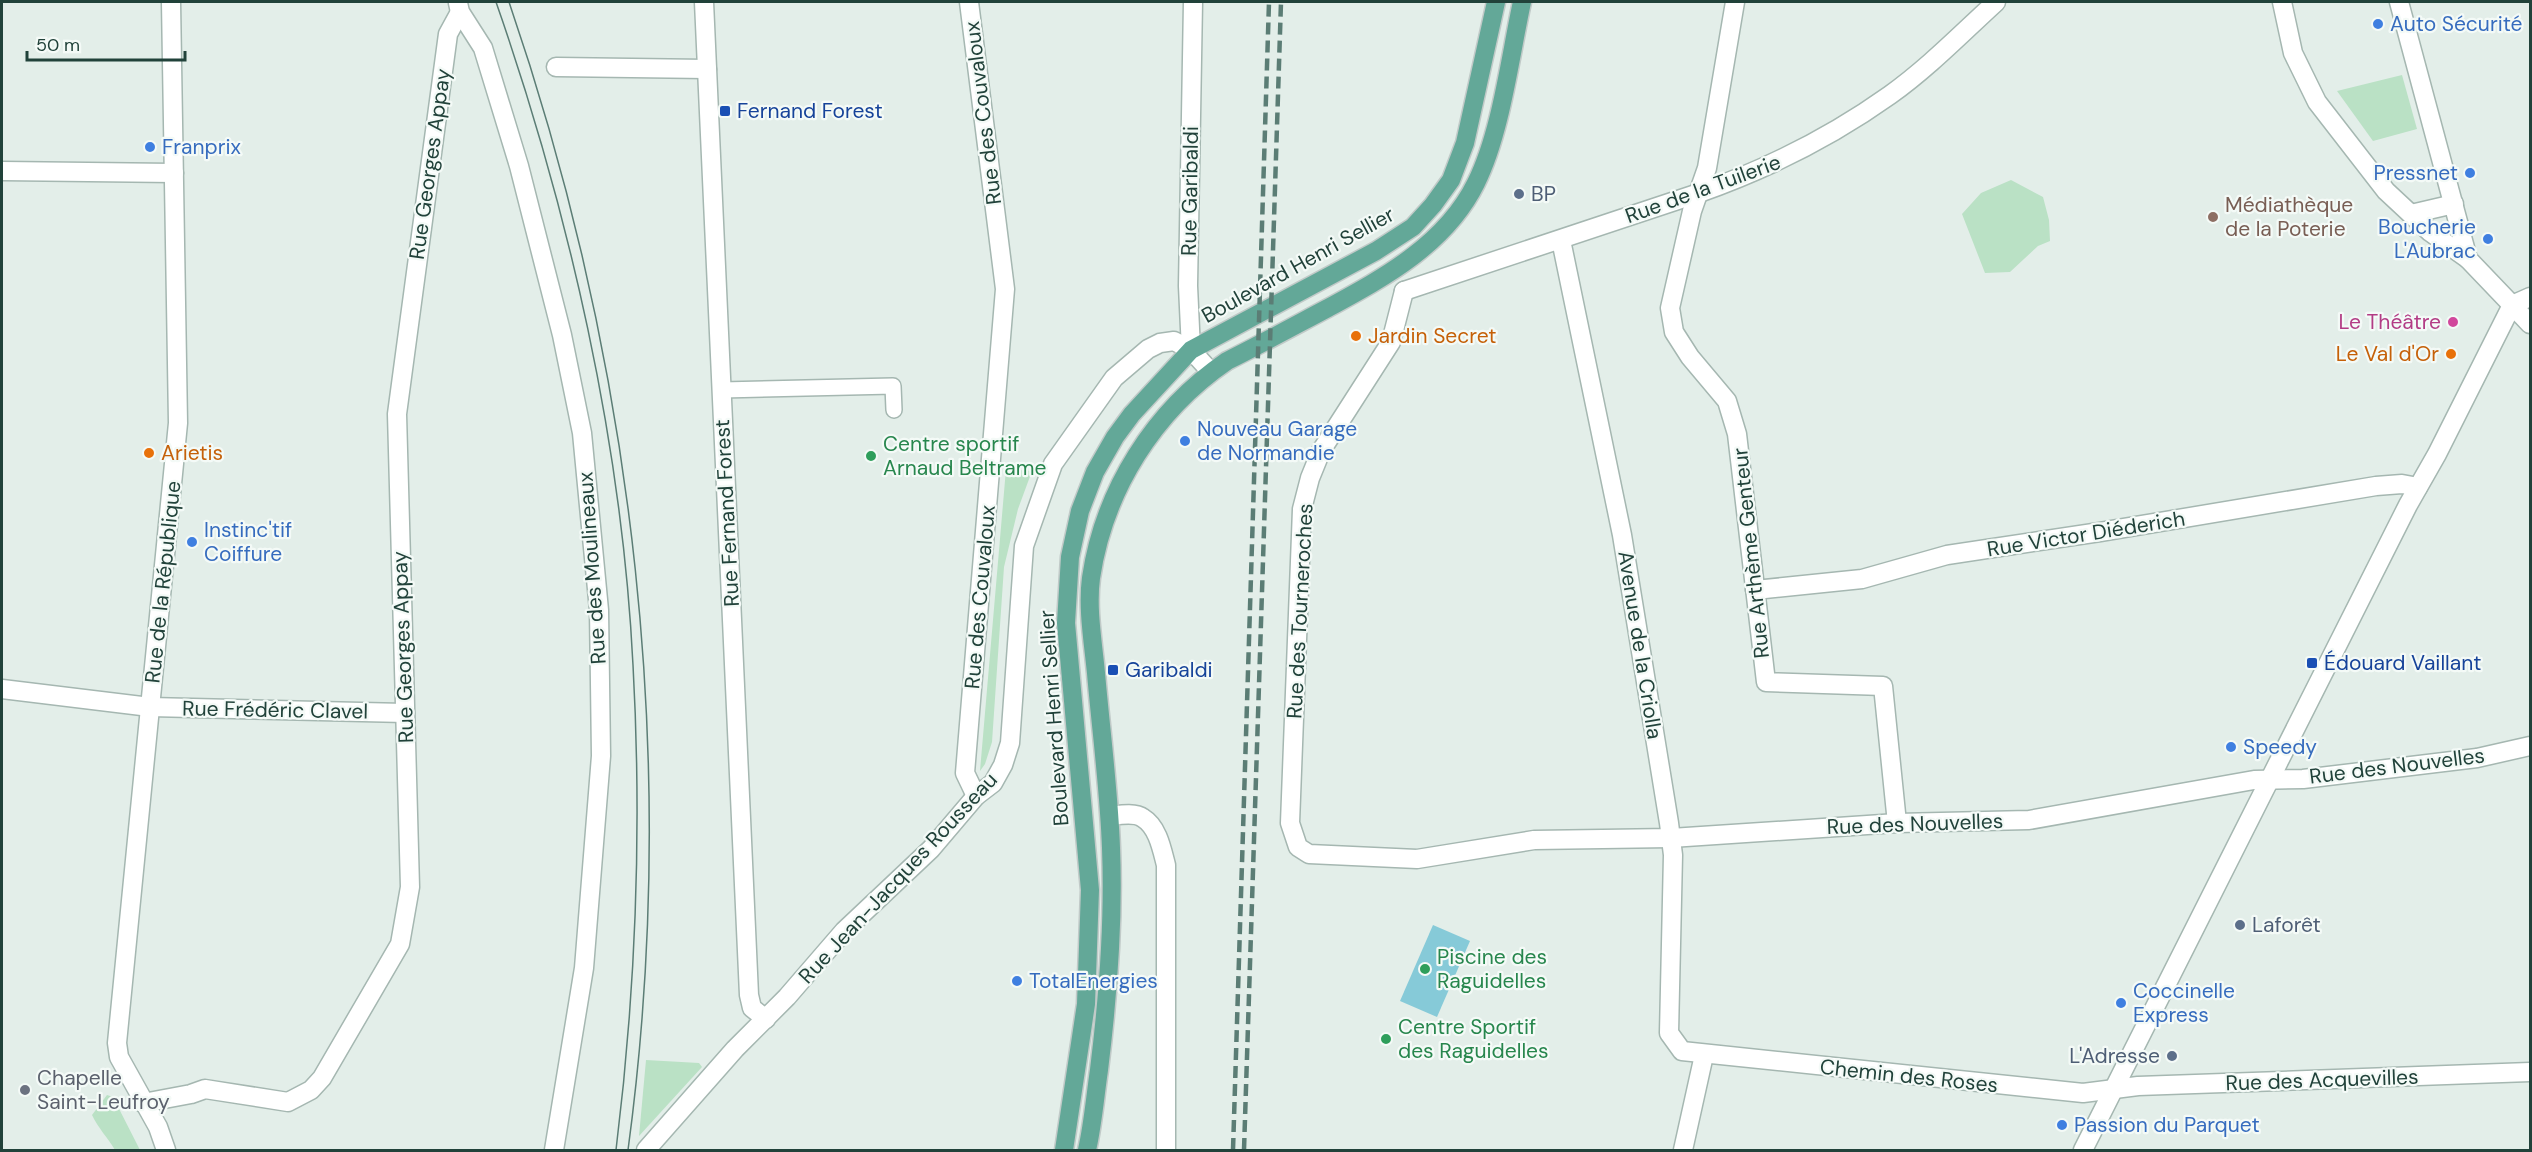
<svg xmlns="http://www.w3.org/2000/svg" width="2532" height="1152" viewBox="0 0 2532 1152" font-family="'DM Sans',sans-serif">
  <rect width="100%" height="100%" fill="#e3eee9"/>
  <g fill="#bae1c5">
    <path d="M2402,75L2417,129L2373,141L2337,91Z"/>
    <path d="M2011,180L2043,197L2049,220L2050,241L2038,246L2010,272L1985,273L1962,214L1981,193Z"/>
    <path d="M1006,469L1032,471L1018,509L1004,567L992,742L985,764L980,771Z"/>
    <path d="M646,1060L699,1063L702,1067L639,1136Z"/>
    <path d="M107,1095L113,1097L140,1150H115C108,1138 98,1128 92,1115Z"/>
  </g>
  <path fill="#86cad8" d="M1433,925L1470,941L1437,1017L1400,1001Z"/>
  <g fill="none" stroke-linecap="round" stroke-linejoin="round">
    <g stroke="#a5b7b1" stroke-width="18">
      <path id="pedestrian" d="M722,390L893,386L894,410"/>
    </g>
    <g stroke="#a5b7b1" stroke-width="21">
      <g id="minor">
        <path d="M704,2L749,995L752,1008L766,1019"/>
        <path d="M969,2L1005,289L965,773L976,796"/>
        <path d="M1193,2L1188,286L1191,350L1211,372"/>
        <path d="M1735,2L1707,168L1692,211L1670,308L1674,332L1690,357L1727,401L1737,434L1766,682L1883,686L1897,823"/>
        <path d="M458,3L460,12L483,48L519,166L562,335L582,433L599,610L601,756L584,968L554,1150"/>
        <path d="M556,67L707,69"/>
        <path d="M2,171L174,173"/>
        <path d="M1561,240L1622,535L1669,823L1673,855L1669,1033L1682,1051L2083,1093L2138,1086L2530,1072"/>
        <path d="M1404,291L1391,342L1321,451L1310,478L1302,509L1290,823L1298,847L1309,854L1417,859L1534,840L1671,838L1897,823L2029,820L2254,780L2303,779L2477,758L2530,746"/>
        <path d="M1404,291L1699,193C1767,169 1831,137 1890,95C1928,68 1962,33 1996,2"/>
        <path d="M2512,305L2530,324"/>
        <path d="M1755,590L1862,579L1947,555L2100,532L2376,486L2402,484L2418,487"/>
        <path d="M2,689L150,707L405,713"/>
        <path d="M1110,816C1119,815 1135,812 1143,818C1158,827 1162,850 1166,865V1150"/>
        <path d="M143,1103L191,1094L205,1089L288,1102L311,1090L322,1078L400,944L410,887L397,414L448,34L460,12"/>
        <path d="M166,1150L158,1127L119,1057L117,1043L178,423L171,2"/>
        <path d="M646,1150L735,1049L787,997L844,931L931,849L976,796L993,783L1003,765L1010,743L1024,546L1053,464L1114,378L1148,349L1160,343L1174,341L1191,350"/>
        <path d="M1683,1150L1704,1055"/>
      </g>
    </g>
    <g stroke="#a5b7b1" stroke-width="21">
      <g id="tertiary">
        <path d="M2282,2L2293,53L2317,102L2386,191L2430,232L2468,259"/>
        <path d="M2399,2L2468,259L2512,305"/>
        <path d="M2411,214L2454,204"/>
        <path d="M2512,305L2530,297"/>
        <path d="M2083,1150L2408,505L2437,454L2512,305"/>
      </g>
    </g>
    <g stroke="#c1cac8" stroke-width="21">
      <g id="primary">
        <path d="M1064,1150L1086,1004L1090,890L1066,623L1070,557L1080,511L1095,472L1115,437L1132,414L1191,350L1376,251L1413,227L1433,205L1451,180L1465,143L1496,2"/>
        <path d="M1087,1150C1093,1124 1095,1097 1099,1070C1108,997 1114,922 1111,848C1109,790 1101,731 1096,673C1093,642 1087,608 1091,578C1104,490 1154,411 1227,361C1261,344 1294,326 1328,308C1385,277 1446,244 1476,183C1501,133 1510,57 1522,2"/>
      </g>
    </g>
    <use href="#pedestrian" stroke="#fff" stroke-width="15"/>
    <use href="#minor" stroke="#fff" stroke-width="18"/>
    <use href="#tertiary" stroke="#fff" stroke-width="18"/>
    <use href="#primary" stroke="#63a898" stroke-width="18"/>
    <g stroke="#5b7d75" stroke-width="1.5">
      <path d="M496,2C569,211 622,443 633,665C642,828 636,989 616,1150"/>
      <path d="M509,2C635,369 680,765 628,1150"/>
    </g>
    <g stroke="#5b7d75" stroke-width="4.5" stroke-dasharray="12 6" stroke-linecap="butt">
      <path d="M1233,1150L1269,2"/>
      <path d="M1244,1150L1281,2"/>
    </g>
  </g>
  <g fill="#3f7fe0" stroke="#f4faf7" stroke-width="2">
    <circle cx="2378" cy="24" r="6"/>
    <circle cx="150" cy="147" r="6"/>
    <circle cx="2470" cy="173" r="6"/>
    <circle cx="2488" cy="239" r="6"/>
    <circle cx="1185" cy="441" r="6"/>
    <circle cx="192" cy="542" r="6"/>
    <circle cx="2231" cy="747" r="6"/>
    <circle cx="1017" cy="981" r="6"/>
    <circle cx="2121" cy="1003" r="6"/>
    <circle cx="2062" cy="1125" r="6"/>
  </g>
  <g fill="#1a4fb4" stroke="#f4faf7" stroke-width="2">
    <rect x="719" y="105" width="12" height="12" rx="3"/>
    <rect x="2306" y="657" width="12" height="12" rx="3"/>
    <rect x="1107" y="664" width="12" height="12" rx="3"/>
  </g>
  <g fill="#5c6f8a" stroke="#f4faf7" stroke-width="2">
    <circle cx="1519" cy="194" r="6"/>
    <circle cx="2240" cy="925" r="6"/>
    <circle cx="2172" cy="1056" r="6"/>
  </g>
  <circle fill="#8d6e63" stroke="#f4faf7" stroke-width="2" cx="2213" cy="217" r="6"/>
  <circle fill="#d1479c" stroke="#f4faf7" stroke-width="2" cx="2453" cy="322" r="6"/>
  <g fill="#e8710a" stroke="#f4faf7" stroke-width="2">
    <circle cx="1356" cy="336" r="6"/>
    <circle cx="2451" cy="354" r="6"/>
    <circle cx="149" cy="453" r="6"/>
  </g>
  <g fill="#2e9e5b" stroke="#f4faf7" stroke-width="2">
    <circle cx="871" cy="456" r="6"/>
    <circle cx="1425" cy="969" r="6"/>
    <circle cx="1386" cy="1039" r="6"/>
  </g>
  <circle fill="#6b7280" stroke="#f4faf7" stroke-width="2" cx="25" cy="1090" r="6"/>
  <g text-anchor="middle" stroke-width="4.5" stroke-linejoin="round" paint-order="stroke">
    <g font-size="21" fill="#366cbe" stroke="#f4faf7" text-anchor="start">
      <text x="2390" y="31">Auto Sécurité</text>
      <text x="162" y="154">Franprix</text>
      <text x="2458" y="180" text-anchor="end">Pressnet</text>
      <text x="2476" y="234" text-anchor="end">Boucherie<tspan x="2476" dy="24">L'Aubrac</tspan></text>
      <text x="1197" y="436">Nouveau Garage<tspan x="1197" dy="24">de Normandie</tspan></text>
      <text x="204" y="537">Instinc'tif<tspan x="204" dy="24">Coiffure</tspan></text>
      <text x="2243" y="754">Speedy</text>
      <text x="1029" y="988">TotalEnergies</text>
      <text x="2133" y="998">Coccinelle<tspan x="2133" dy="24">Express</tspan></text>
      <text x="2074" y="1132">Passion du Parquet</text>
    </g>
    <g font-size="21" fill="#164399" stroke="#f4faf7" text-anchor="start">
      <text x="737" y="118">Fernand Forest</text>
      <text x="2324" y="670">Édouard Vaillant</text>
      <text x="1125" y="677">Garibaldi</text>
    </g>
    <g font-size="21" fill="#21423a" stroke="#f4faf7">
      <text transform="translate(983 113) rotate(-97)" y="7">Rue des Couvaloux</text>
      <text transform="translate(430 164) rotate(-82)" y="7">Rue Georges Appay</text>
      <text transform="translate(1703 189) rotate(-20)" y="7">Rue de la Tuilerie</text>
      <text transform="translate(1190 191) rotate(-89)" y="7">Rue Garibaldi</text>
      <text transform="translate(1298 265) rotate(-29)" y="7">Boulevard Henri Sellier</text>
      <text transform="translate(727 513) rotate(-93)" y="7">Rue Fernand Forest</text>
      <text transform="translate(2086 534) rotate(-9)" y="7">Rue Victor Diéderich</text>
      <text transform="translate(1751 553) rotate(-96)" y="7">Rue Arthème Genteur</text>
      <text transform="translate(592 568) rotate(-94)" y="7">Rue des Moulineaux</text>
      <text transform="translate(163 582) rotate(-84)" y="7">Rue de la République</text>
      <text transform="translate(980 597) rotate(-85)" y="7">Rue des Couvaloux</text>
      <text transform="translate(1300 611) rotate(-87)" y="7">Rue des Tourneroches</text>
      <text transform="translate(1640 645) rotate(81)" y="7">Avenue de la Criolla</text>
      <text transform="translate(403 647) rotate(-92)" y="7">Rue Georges Appay</text>
      <text transform="translate(275 710) rotate(1)" y="7">Rue Frédéric Clavel</text>
      <text transform="translate(1054 718) rotate(-94)" y="7">Boulevard Henri Sellier</text>
      <text transform="translate(2397 766) rotate(-7)" y="7">Rue des Nouvelles</text>
      <text transform="translate(1915 824) rotate(-2)" y="7">Rue des Nouvelles</text>
      <text transform="translate(898 878) rotate(-47)" y="7">Rue Jean-Jacques Rousseau</text>
      <text transform="translate(1909 1076) rotate(6)" y="7">Chemin des Roses</text>
      <text transform="translate(2322 1080) rotate(-2)" y="7">Rue des Acquevilles</text>
    </g>
    <g font-size="21" fill="#4e5e75" stroke="#f4faf7" text-anchor="start">
      <text x="1531" y="201">BP</text>
      <text x="2252" y="932">Laforêt</text>
      <text x="2160" y="1063" text-anchor="end">L'Adresse</text>
    </g>
    <g font-size="21" fill="#785e54" stroke="#f4faf7" text-anchor="start">
      <text x="2225" y="212">Médiathèque<tspan x="2225" dy="24">de la Poterie</tspan></text>
    </g>
    <g font-size="21" fill="#b23c85" stroke="#f4faf7" text-anchor="end">
      <text x="2441" y="329">Le Théâtre</text>
    </g>
    <g font-size="21" fill="#c56008" stroke="#f4faf7" text-anchor="start">
      <text x="1368" y="343">Jardin Secret</text>
      <text x="2439" y="361" text-anchor="end">Le Val d'Or</text>
      <text x="161" y="460">Arietis</text>
    </g>
    <g font-size="21" fill="#27864d" stroke="#f4faf7" text-anchor="start">
      <text x="883" y="451">Centre sportif<tspan x="883" dy="24">Arnaud Beltrame</tspan></text>
      <text x="1437" y="964">Piscine des<tspan x="1437" dy="24">Raguidelles</tspan></text>
      <text x="1398" y="1034">Centre Sportif<tspan x="1398" dy="24">des Raguidelles</tspan></text>
    </g>
    <g font-size="21" fill="#5b616d" stroke="#f4faf7" text-anchor="start">
      <text x="37" y="1085">Chapelle<tspan x="37" dy="24">Saint-Leufroy</tspan></text>
    </g>
  </g>
  <rect width="2532" height="1152" fill="none" stroke="#21423a" stroke-width="6"/>
  <path d="M27 51v9h158v-9" fill="none" stroke="#21423a" stroke-width="3"/>
  <text x="36" y="51" font-size="18" fill="#21423a" stroke="#f4faf7" stroke-width="4.5" paint-order="stroke">50 m</text>
</svg>
